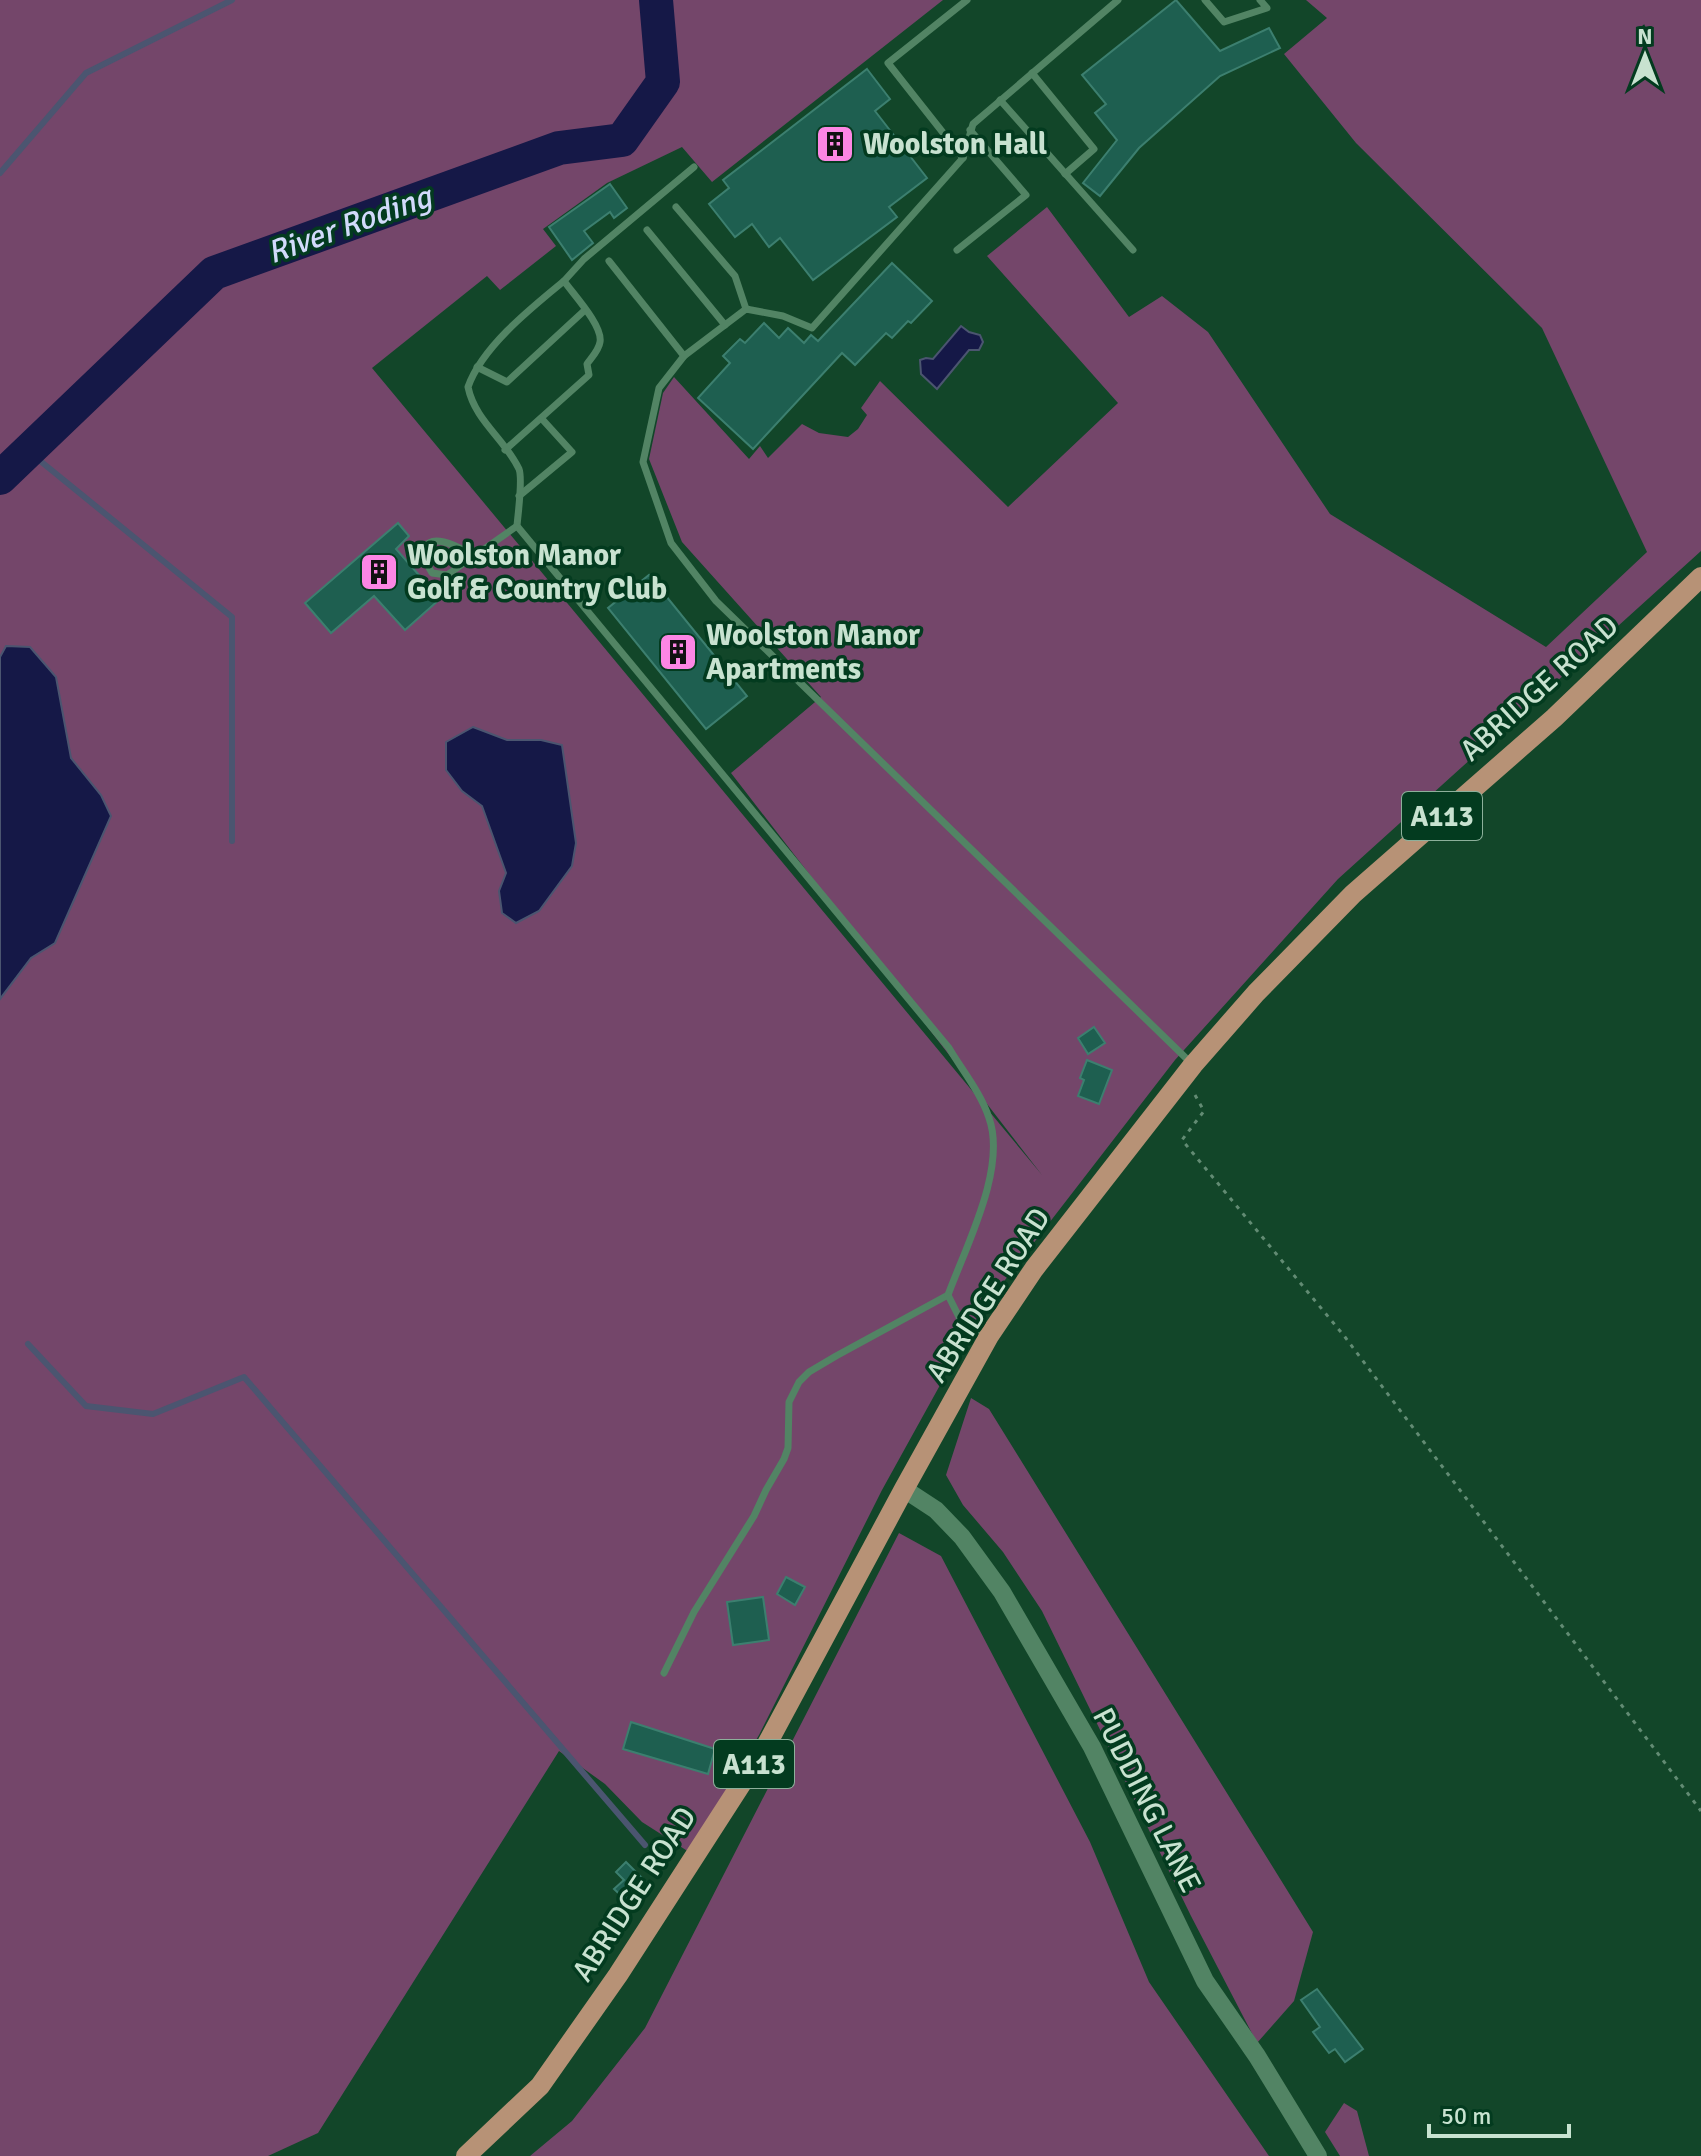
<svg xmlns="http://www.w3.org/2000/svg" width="1701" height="2156" viewBox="0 0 1701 2156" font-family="Signika,sans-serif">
  <rect width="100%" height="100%" fill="#124629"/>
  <g fill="#74466a">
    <path d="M0,0H943L712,182L682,147L607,183L543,229L556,246L500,290L487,276L372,368L1042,1175L731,773L821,697L682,542L649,459L663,393L674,377L749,459L760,446L768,458L802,424L819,433L848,437L858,429L867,415L861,408L880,381L1008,507L1118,403L987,256L1047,207L1129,317L1162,296L1208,332L1330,514L1546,647L1647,552L1542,328L1356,143L1284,54L1327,18L1306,0H1701V551L1338,879L1175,1060L981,1311L882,1490L759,1735L689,1852L642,1822L605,1784L559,1751L318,2133L268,2156H0Z"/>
    <path d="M971,1398L989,1409L1313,1932L1294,2001L1257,2043L1191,1916L1042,1611L1003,1552L963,1505L946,1475Z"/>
    <path d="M899,1533L941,1556L1090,1842L1149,1982L1269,2156H530L572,2121L645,2028Z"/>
    <path d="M1344,2103L1357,2111L1369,2156H1340L1325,2132Z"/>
  </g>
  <g fill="#151847" stroke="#4b5570" stroke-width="2">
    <path d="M961,326L969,332L980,335L983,342L979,350H969L937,389L921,374L920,360L926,358L933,359Z"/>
    <path d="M6,646L30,647L56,677L71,758L101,795L111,816L55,943L31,958L0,999V657Z"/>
    <path d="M473,727L507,740H541L562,745L576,843L572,866L539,911L516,923L502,913L499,891L506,873L482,806L462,791L446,770V742Z"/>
  </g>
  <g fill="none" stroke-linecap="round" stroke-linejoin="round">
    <g stroke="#4b5570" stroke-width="6">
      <path d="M0,173L86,73L232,0"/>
      <path d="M28,451L232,617V841"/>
      <path d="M28,1344L86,1406L153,1414L244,1377L645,1845"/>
    </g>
    <path stroke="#151847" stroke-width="34" d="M0,478L214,273L559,148L622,140L663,82L656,0"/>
  </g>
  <g fill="#1e5f50" stroke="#3c7f6f" stroke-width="2">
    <path d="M1176,0L1220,51L1269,28L1280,48L1220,76L1139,148L1100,196L1083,183L1117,140L1095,113L1106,104L1082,75Z"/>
    <path d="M867,69L890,99L875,111L927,178L889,207L897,217L813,280L780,238L769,247L752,224L735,237L709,204L729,188L723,180Z"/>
    <path d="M610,184L627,208L614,218L610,212L584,231L593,243L572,260L549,227Z"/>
    <path d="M892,263L932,301L911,323L908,321L892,338L886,333L855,365L842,353L753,449L698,398L730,363L723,356L740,339L745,343L764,323L779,338L788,328L804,343L811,335L818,341Z"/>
    <path d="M398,523L409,536L396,549L440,599L405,630L374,596L331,633L305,603Z"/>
    <path d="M649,575L747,696L706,729L608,608Z"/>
    <path d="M1094,1027L1105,1043L1088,1054L1078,1038Z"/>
    <path d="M1087,1060L1112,1070L1099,1104L1078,1096L1084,1080L1080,1078Z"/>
    <path d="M786,1577L805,1587L795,1605L777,1594Z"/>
    <path d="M763,1597L769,1640L733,1645L727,1602Z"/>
    <path d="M631,1722L715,1749L708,1774L623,1749Z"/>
    <path d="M626,1862L646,1882L627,1901L614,1889L624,1880L616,1872Z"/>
    <path d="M1317,1989L1363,2049L1345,2062L1335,2049L1329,2053L1313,2032L1320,2027L1301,2000Z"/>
  </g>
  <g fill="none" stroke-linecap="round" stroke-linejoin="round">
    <path stroke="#628b73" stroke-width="3" stroke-dasharray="4 6" stroke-linecap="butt" d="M1195,1095L1204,1111L1182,1140L1345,1337L1701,1811"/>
    <g stroke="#528464" stroke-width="7">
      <path d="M1118,0L973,124L963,158L812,328L783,316L746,309L684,356L659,388L643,462L671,543L716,601L1191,1063"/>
      <path d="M1205,0L1224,22L1267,8L1260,0"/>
      <path d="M1032,73L1094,149L1065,174"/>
      <path d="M1000,100L1133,250"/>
      <path d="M963,158L888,63L967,0"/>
      <path d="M676,207L735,276L746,309"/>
      <path d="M647,230L725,325"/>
      <path d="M957,250L1026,195L970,130"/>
      <path d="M609,261L684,356"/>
      <path d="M564,281L584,259L694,167"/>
      <path d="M477,367L507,382L585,310"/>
      <path d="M505,450L589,375L587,364C592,357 599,350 600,342C603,326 574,295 564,281C531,308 482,347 468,387C475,421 505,439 519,469C523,479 518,513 517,526L949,1048C962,1070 981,1093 989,1118C1007,1168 966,1246 948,1295L836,1356L809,1372L799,1382L789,1402L788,1448L784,1459L766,1490L754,1516L694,1612L664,1673"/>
      <path d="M519,496L572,452L542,419"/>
      <path d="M475,556C465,551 454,544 444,542C417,536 424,560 432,573L447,575L517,526"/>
      <path d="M948,1295L960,1319L986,1334"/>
    </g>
    <path stroke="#528464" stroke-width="18" d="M904,1489L936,1510L962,1537L1002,1592L1092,1747L1205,1981L1257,2056L1318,2156"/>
    <path stroke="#b79276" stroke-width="20" d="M466,2156L540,2086L618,1975L767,1744L904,1489L989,1336L1034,1269L1193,1065L1256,993L1353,894L1554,718L1701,577"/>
  </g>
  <defs>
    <g id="building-square" transform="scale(2)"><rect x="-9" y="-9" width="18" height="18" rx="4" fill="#fc86e4" stroke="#033b1f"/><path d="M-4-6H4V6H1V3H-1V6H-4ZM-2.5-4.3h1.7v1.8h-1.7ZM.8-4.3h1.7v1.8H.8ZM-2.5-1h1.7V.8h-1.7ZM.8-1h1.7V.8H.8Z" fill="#111"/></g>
  </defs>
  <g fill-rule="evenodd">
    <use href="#building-square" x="835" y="144"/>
    <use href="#building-square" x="379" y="572"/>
    <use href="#building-square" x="678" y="652"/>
  </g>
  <g text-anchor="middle" stroke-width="7" stroke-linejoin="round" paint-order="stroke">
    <g fill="#033b1f" stroke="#8db09b" stroke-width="2">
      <rect x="1402" y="792" width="80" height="48" rx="6"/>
      <rect x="714" y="1740" width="80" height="48" rx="6"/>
    </g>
    <g font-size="28" font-weight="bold" fill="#c8e2d0">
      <text x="1442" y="826">A113</text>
      <text x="754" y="1774">A113</text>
    </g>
    <g font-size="30" font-weight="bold" fill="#c8e2d0" stroke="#033b1f" text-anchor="start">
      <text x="863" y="154">Woolston Hall</text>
      <text x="407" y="565">Woolston Manor<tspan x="407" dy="34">Golf &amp; Country Club</tspan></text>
      <text x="706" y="645">Woolston Manor<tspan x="706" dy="34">Apartments</tspan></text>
    </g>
    <g font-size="30" fill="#c8e2d0" stroke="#033b1f">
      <text transform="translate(1539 688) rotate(-42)" y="10">ABRIDGE ROAD</text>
      <text transform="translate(988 1295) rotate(-57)" y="10">ABRIDGE ROAD</text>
      <text transform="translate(1147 1800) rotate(63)" y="10">PUDDING LANE</text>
      <text transform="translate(634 1894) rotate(-57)" y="10">ABRIDGE ROAD</text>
    </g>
    <g font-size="32" font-style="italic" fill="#d2dafb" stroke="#033b1f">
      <text transform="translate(349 224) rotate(-20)" y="11">River Roding</text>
    </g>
  </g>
  <g transform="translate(1645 56)" stroke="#033b1f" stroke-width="6" paint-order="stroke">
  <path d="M0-6L14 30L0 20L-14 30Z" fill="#c8e2d0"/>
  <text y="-12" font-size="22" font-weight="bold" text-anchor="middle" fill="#c8e2d0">N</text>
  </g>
  <path d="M1429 2124v12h140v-12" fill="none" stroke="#c8e2d0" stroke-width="4"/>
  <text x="1441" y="2124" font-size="24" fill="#c8e2d0" stroke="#033b1f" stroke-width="6" paint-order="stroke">50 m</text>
</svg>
